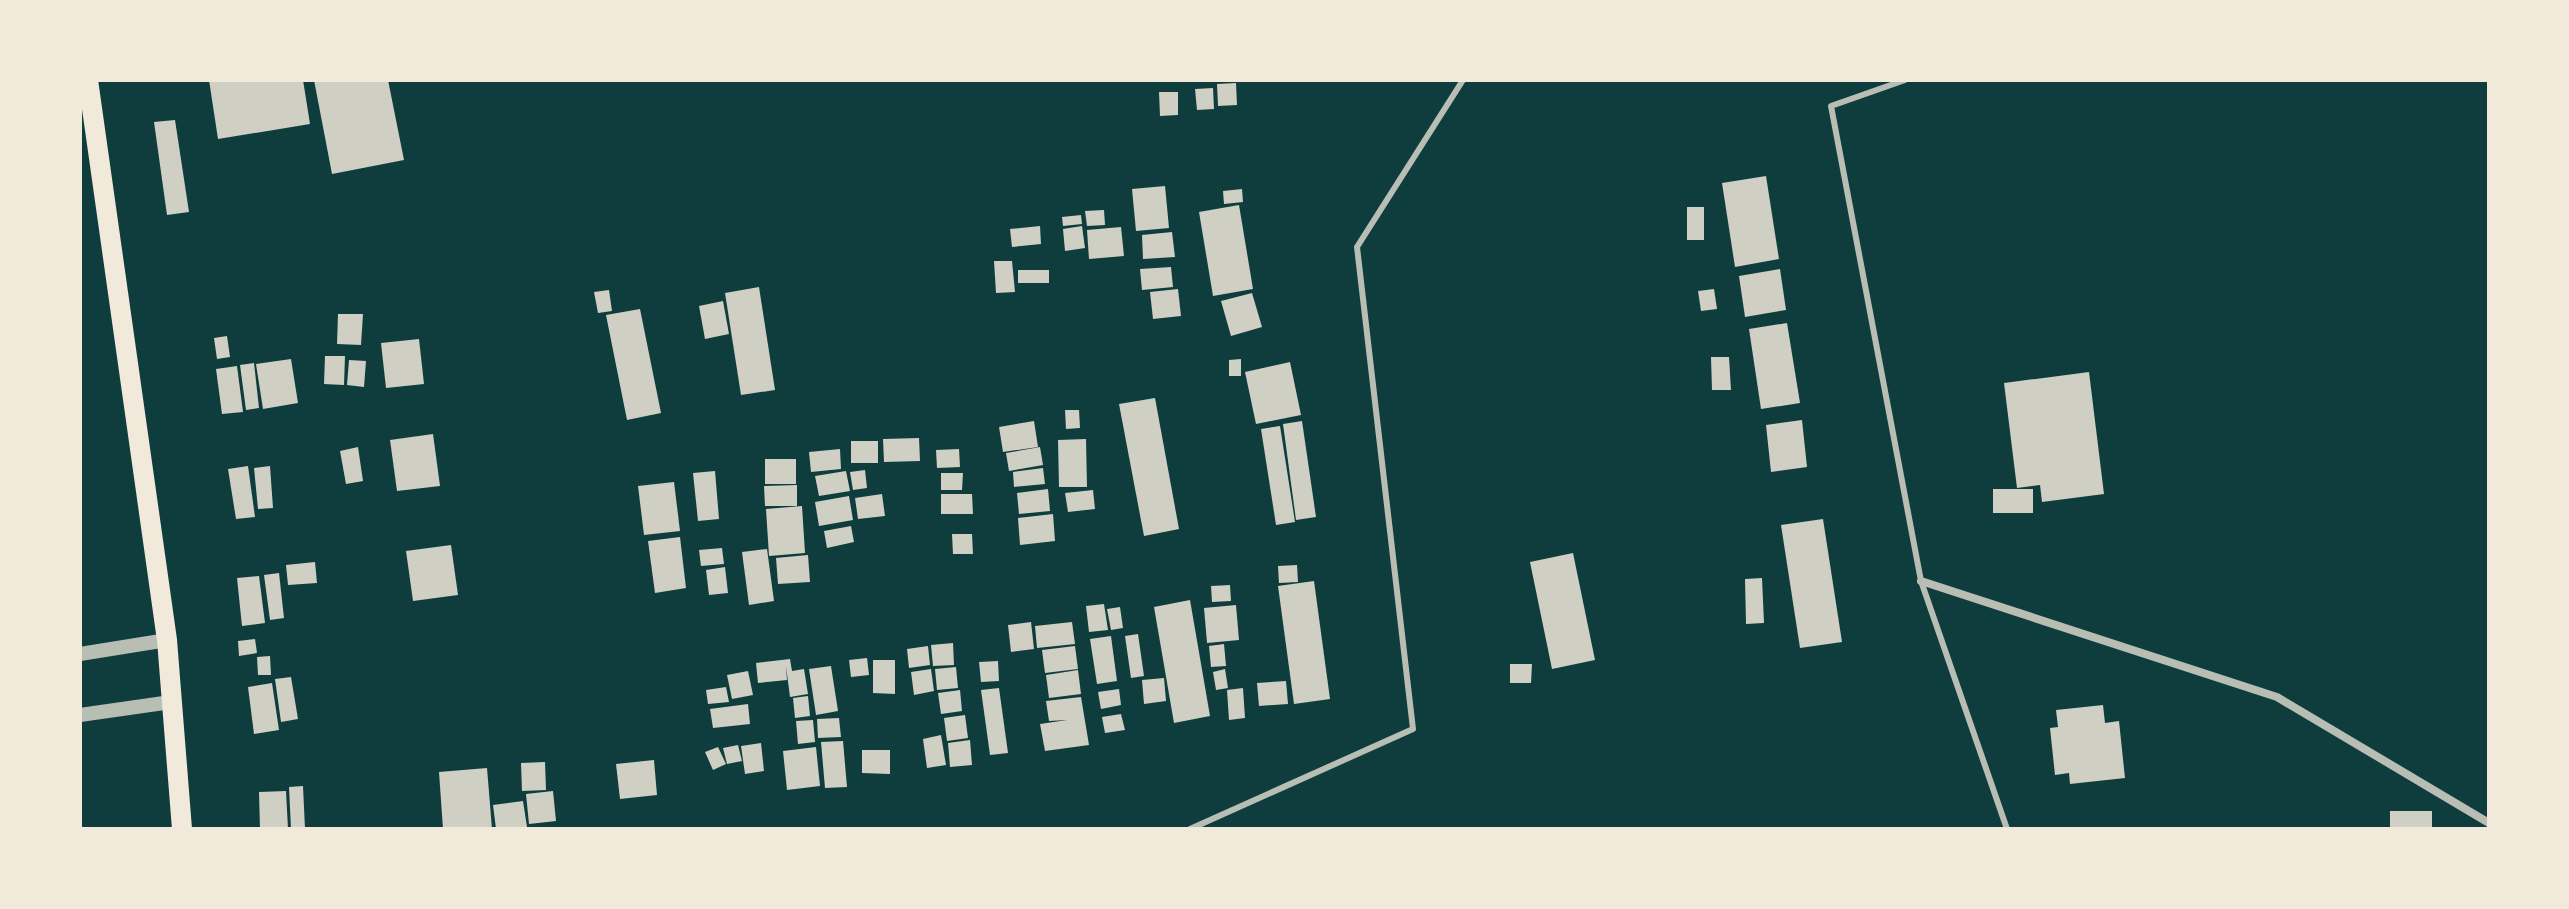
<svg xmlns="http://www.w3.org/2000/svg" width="2569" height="909" viewBox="0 0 2569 909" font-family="'Source Sans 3',sans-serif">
  <rect width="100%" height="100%" fill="#0f3d3e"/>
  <g fill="#cfcfc3">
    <path d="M209,80H303L310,124L218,139Z"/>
    <path d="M314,80H388L404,160L332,174Z"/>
    <path d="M1236,83L1237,105L1218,106L1217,84Z"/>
    <path d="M1213,88L1214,109L1197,110L1195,89Z"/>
    <path d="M1159,92H1178V115L1160,116Z"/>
    <path d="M175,120L189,212L167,215L154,122Z"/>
    <path d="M1766,176L1779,259L1735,267L1722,183Z"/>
    <path d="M1165,186L1169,228L1136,231L1132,189Z"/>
    <path d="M1242,189L1243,202L1224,204L1223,191Z"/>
    <path d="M1239,205L1253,289L1213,296L1199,212Z"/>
    <rect x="1687" y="207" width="17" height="33"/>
    <path d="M1104,210L1105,225L1087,226L1085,211Z"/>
    <path d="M1081,215L1082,224L1063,226L1062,217Z"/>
    <path d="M1040,226L1041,244L1012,247L1010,229Z"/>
    <path d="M1082,226L1085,248L1065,251L1063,229Z"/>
    <path d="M1121,227L1124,256L1089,259L1087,230Z"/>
    <path d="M1172,232L1175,257L1143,259L1142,235Z"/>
    <path d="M994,261H1012L1015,292L996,293Z"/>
    <path d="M1171,267L1173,287L1142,290L1140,269Z"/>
    <path d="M1780,269L1786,310L1745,317L1739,276Z"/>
    <rect x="1018" y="270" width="31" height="13"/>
    <path d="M759,287L775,390L741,395L725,293Z"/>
    <path d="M1178,289L1181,316L1153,319L1150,292Z"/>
    <path d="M1714,289L1717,309L1701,311L1698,291Z"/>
    <path d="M609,290L612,311L598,313L594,292Z"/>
    <path d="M1252,293L1262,327L1231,336L1221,301Z"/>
    <path d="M723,301L729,334L705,339L699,306Z"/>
    <path d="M640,309L661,413L627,420L606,315Z"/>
    <path d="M338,314H363L361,345L337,344Z"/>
    <path d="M1787,323L1800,403L1761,409L1749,329Z"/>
    <path d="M227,336L230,357L217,359L214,338Z"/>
    <path d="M419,339L424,384L386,388L381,343Z"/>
    <path d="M325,356H345L344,385L324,384Z"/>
    <path d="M1711,357H1729L1731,390H1712Z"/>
    <path d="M291,359L298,403L263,409L256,364Z"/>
    <path d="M1241,359V376H1229V360Z"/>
    <path d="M349,360L366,361L364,387L347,385Z"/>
    <path d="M1290,362L1301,415L1256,424L1245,372Z"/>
    <path d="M254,363L259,408L246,410L240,365Z"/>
    <path d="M237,366L243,412L222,414L216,369Z"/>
    <path d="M2089,372L2104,494L2042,502L2040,485L2017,488L2004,383Z"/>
    <path d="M1155,398L1179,529L1144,536L1119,404Z"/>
    <path d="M1065,410H1079L1080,428L1066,429Z"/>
    <path d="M1802,420L1807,467L1771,472L1766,425Z"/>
    <path d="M1034,421L1038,447L1003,452L999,427Z"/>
    <path d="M1302,421L1316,517L1296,520L1283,424Z"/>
    <path d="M1280,426L1295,522L1276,525L1261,429Z"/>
    <path d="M433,434L440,486L397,491L390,440Z"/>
    <path d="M919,438L920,461L884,462L883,439Z"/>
    <path d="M1086,439L1087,487H1059L1058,440Z"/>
    <rect x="851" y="441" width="27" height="22"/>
    <path d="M358,447L363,481L346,484L340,451Z"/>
    <path d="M1040,447L1043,465L1009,471L1006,453Z"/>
    <path d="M840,449L841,469L811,472L809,452Z"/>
    <path d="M959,449L960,467L937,468L936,450Z"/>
    <rect x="765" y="459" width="31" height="25"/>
    <path d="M248,466L255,517L236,519L228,469Z"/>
    <path d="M270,466L273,508L258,509L254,468Z"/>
    <path d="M1043,468L1045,484L1014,487L1013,472Z"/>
    <path d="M865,470L867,488L853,490L850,472Z"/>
    <path d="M715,471L719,519L698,521L693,473Z"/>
    <path d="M846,471L850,491L819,496L815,476Z"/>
    <path d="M941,473H963L962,490H941Z"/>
    <path d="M674,482L680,531L644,535L638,486Z"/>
    <path d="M797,485V506H765L764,486Z"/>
    <path d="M1048,489L1050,511L1019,514L1017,493Z"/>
    <rect x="1993" y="489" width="40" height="24"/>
    <path d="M1093,490L1095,509L1068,512L1065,493Z"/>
    <path d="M882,494L885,516L858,519L855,498Z"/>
    <path d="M941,494H972L973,514H941Z"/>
    <path d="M849,496L853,520L819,526L815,502Z"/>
    <path d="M802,506L805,553L769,556L766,509Z"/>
    <path d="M1053,514L1055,541L1020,545L1018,518Z"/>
    <path d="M1823,519L1842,642L1800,648L1781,525Z"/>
    <path d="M851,526L854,542L827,548L824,531Z"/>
    <path d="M952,534H972L973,554H953Z"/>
    <path d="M680,537L686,588L655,593L648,541Z"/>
    <path d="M451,545L458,595L413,601L406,551Z"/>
    <path d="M722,548L724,564L701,566L699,550Z"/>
    <path d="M767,549L774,601L749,605L742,552Z"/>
    <path d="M1573,553L1595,660L1552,669L1530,562Z"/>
    <path d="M808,555L810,582L778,584L776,558Z"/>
    <path d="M315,562L317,583L288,585L286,565Z"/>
    <path d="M1297,565L1298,582L1279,583L1278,566Z"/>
    <path d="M725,567L728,593L709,595L706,570Z"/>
    <path d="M279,573L284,618L270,620L264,575Z"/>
    <path d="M259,576L265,623L242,626L237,578Z"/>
    <path d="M1762,578L1764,623L1746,624L1745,579Z"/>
    <path d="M1314,581L1330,699L1294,704L1278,586Z"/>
    <path d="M1230,585L1231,601L1212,602L1211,586Z"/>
    <path d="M1190,600L1210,716L1174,723L1154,607Z"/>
    <path d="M1104,604L1108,630L1089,632L1086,606Z"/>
    <path d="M1236,605L1239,640L1207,643L1204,608Z"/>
    <path d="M1120,607L1123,628L1111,630L1107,609Z"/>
    <path d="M1031,622L1034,649L1011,652L1008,625Z"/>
    <path d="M1072,622L1075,644L1037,648L1035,626Z"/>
    <path d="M1138,634L1144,676L1131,678L1125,636Z"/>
    <path d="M1111,636L1117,681L1097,684L1090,639Z"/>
    <path d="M255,639L257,653L239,656L238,641Z"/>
    <path d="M953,643L954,665L933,666L931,645Z"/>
    <path d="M1224,644L1226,666L1211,667L1209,646Z"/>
    <path d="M928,646L930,665L909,668L907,649Z"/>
    <path d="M1075,646L1078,669L1045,673L1042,650Z"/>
    <path d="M270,656L271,675H258L257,657Z"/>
    <path d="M867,658L869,675L851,677L849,660Z"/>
    <path d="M790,659L792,671L804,669L808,694L790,697L786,666L787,680L758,683L756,663Z"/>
    <path d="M873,660H895V694L873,693Z"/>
    <path d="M998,661L999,681L981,682L979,662Z"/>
    <path d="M1510,664H1532L1531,683H1510Z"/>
    <path d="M831,666L838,711L816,715L809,669Z"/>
    <path d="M956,667L958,688L937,690L935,669Z"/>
    <path d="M931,669L934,691L914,695L911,672Z"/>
    <path d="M1225,669L1228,688L1216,690L1213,672Z"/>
    <path d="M1078,670L1081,694L1049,698L1046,675Z"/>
    <path d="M748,671L753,695L732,699L727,675Z"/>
    <path d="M291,677L298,719L281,722L275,679Z"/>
    <path d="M1164,678L1166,701L1144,704L1142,680Z"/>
    <path d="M1286,681L1288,704L1259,706L1257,683Z"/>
    <path d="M272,683L279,730L254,734L248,687Z"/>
    <path d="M726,687L729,702L708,704L706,690Z"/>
    <path d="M999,688L1008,753L990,755L981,690Z"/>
    <path d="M1243,688L1245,718L1229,720L1227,690Z"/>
    <path d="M1119,689L1121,705L1101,709L1098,692Z"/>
    <path d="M960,690L962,711L941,714L938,693Z"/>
    <path d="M808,696L810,716L795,718L793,698Z"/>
    <path d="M1081,697L1089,745L1045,751L1040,724L1067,720L1049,721L1046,701Z"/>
    <path d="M748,704L750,724L713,728L710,709Z"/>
    <path d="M2103,705L2105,723L2119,721L2125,778L2070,784L2069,773L2055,775L2050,728L2058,727L2056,710Z"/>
    <path d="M1121,714L1125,730L1105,733L1102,717Z"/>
    <path d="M965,715L968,738L947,741L944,718Z"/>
    <path d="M839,718L841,737L818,738L817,719Z"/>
    <path d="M813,720L815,742L798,744L796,721Z"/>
    <path d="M941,735L946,765L927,768L923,739Z"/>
    <path d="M970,740L972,765L950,767L948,743Z"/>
    <path d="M843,741L847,787L825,788L821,742Z"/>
    <path d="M761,743L764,771L745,774L741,746Z"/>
    <path d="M738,745L742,761L727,764L723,748Z"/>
    <path d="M718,747L726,764L713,770L705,752Z"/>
    <path d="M816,747L820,786L787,790L783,751Z"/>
    <path d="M862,750H890V774L862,773Z"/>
    <path d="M654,760L657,795L620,799L616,764Z"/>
    <path d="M545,762L546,790L522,791L521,763Z"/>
    <path d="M487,768L492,829H443L439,772Z"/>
    <path d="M303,786L305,829H291L289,787Z"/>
    <path d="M286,791L288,829H260L259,792Z"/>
    <path d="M553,791L556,821L529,824L526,794Z"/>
    <path d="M523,801L527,827L496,829L493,805Z"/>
    <rect x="2390" y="811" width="42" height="18"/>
  </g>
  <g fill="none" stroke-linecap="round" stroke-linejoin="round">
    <g stroke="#b8beb3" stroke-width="6">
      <path d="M1905,80L1831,106L1921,581L2007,829"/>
      <path d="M1190,829L1413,729L1357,247L1463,80"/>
    </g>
    <path stroke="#b8beb3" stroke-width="8" d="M1921,581L2277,697L2489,823"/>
    <g stroke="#b8beb3" stroke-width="14">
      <path d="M80,654L167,640"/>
      <path d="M80,715L171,702"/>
    </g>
    <path stroke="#f1e9da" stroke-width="20" d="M88,80L167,640L182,829"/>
  </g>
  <rect width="2569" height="909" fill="none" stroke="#f1e9da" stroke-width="164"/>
</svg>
